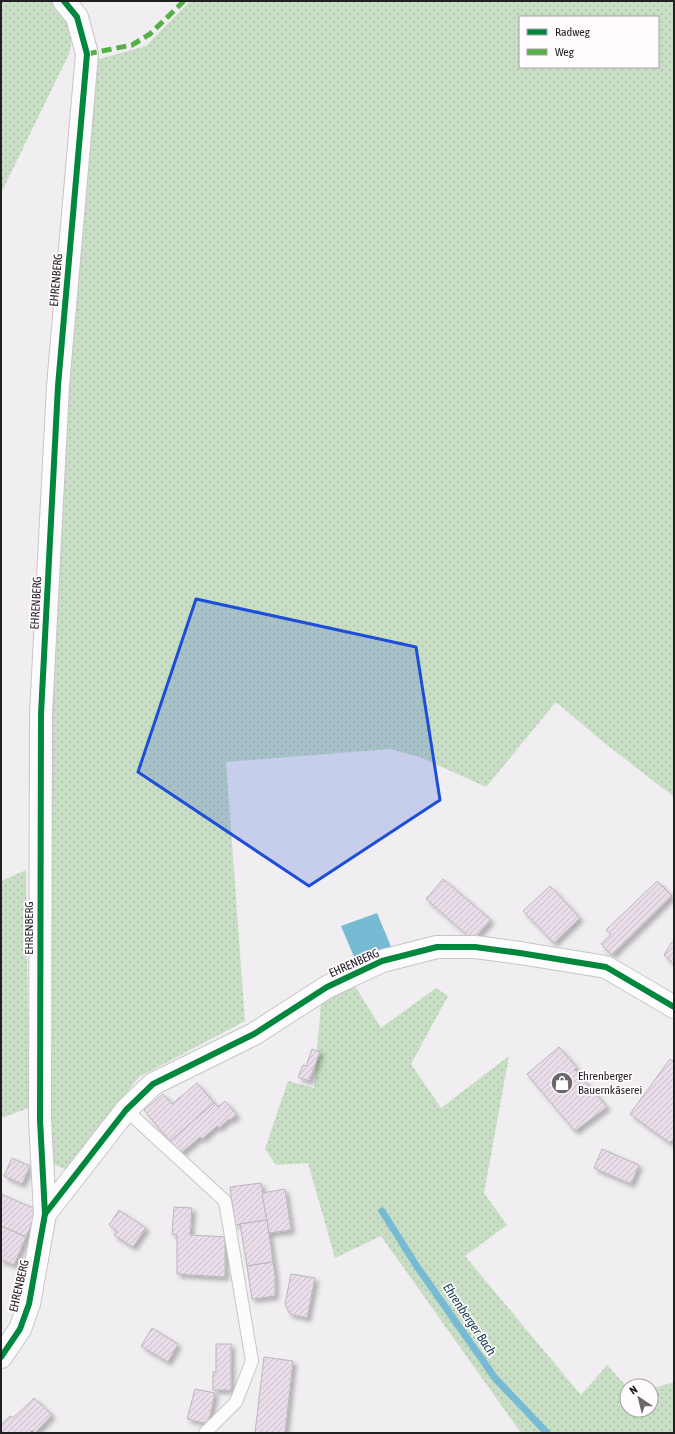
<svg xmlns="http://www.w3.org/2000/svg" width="675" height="1434" viewBox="0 0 675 1434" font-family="'Asap Condensed',sans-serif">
  <defs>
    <pattern id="grass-dots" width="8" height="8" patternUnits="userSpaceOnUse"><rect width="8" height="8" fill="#c8dec5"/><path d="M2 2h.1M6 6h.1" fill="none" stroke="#acbea9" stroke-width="1.8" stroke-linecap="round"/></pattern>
    <pattern id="building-hatch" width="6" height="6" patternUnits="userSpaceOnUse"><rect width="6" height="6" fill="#eaddea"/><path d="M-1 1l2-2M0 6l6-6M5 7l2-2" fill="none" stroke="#c8bdc8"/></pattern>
    <filter id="shadow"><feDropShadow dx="3.5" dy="3.5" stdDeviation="2" flood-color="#0004"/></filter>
  </defs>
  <rect width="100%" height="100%" fill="#f1eef1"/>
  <g fill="url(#grass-dots)" fill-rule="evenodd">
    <path d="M1,1H57L73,27L70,52L1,193Z"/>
    <path d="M190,1H674V797L602,741L556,702L486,787L420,757L390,749L226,762L245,1021L139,1077L67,1170L51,1163L48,1102L53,506L96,60L146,46ZM520,17H658V67H520Z"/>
    <path d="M26,870L29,1108L1,1118V881Z"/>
    <path d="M350,978L381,1028L436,988L448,996L411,1064L441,1108L509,1056L484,1193L507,1225L465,1256L581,1395L607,1365L627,1387V1410H651V1389L674,1382V1433H521L381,1236L335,1258L308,1163L276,1165L265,1149L288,1081L314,1088L321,1002Z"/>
  </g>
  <path fill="#77bad4" d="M377,913L392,949L357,964L341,926Z"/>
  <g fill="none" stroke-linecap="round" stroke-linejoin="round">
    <path stroke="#77bad4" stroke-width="7" d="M382,1211L416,1265L495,1378L547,1433"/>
  </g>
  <g fill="url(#building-hatch)" stroke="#b9b7b9" filter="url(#shadow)">
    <path d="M443,879L491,920L473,940L426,899Z"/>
    <path d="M657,881L672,896L612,955L601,944L611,934L606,930Z"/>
    <path d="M550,886L580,918L554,943L523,911Z"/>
    <path d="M672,942L674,943V964L664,955Z"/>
    <path d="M559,1047L577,1068L574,1069L607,1107L575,1131L527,1074Z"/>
    <path d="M312,1049L320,1052L309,1081L298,1077L303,1065L306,1066Z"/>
    <path d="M670,1059L674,1061V1138L670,1143L630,1114Z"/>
    <path d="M197,1083L214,1103L170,1141L144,1110L163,1094L172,1104Z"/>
    <path d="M225,1101L237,1115L230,1120L229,1119L219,1128L217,1126L202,1139L200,1137L180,1154L170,1141L214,1103L218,1107Z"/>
    <path d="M602,1149L639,1165L631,1184L594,1168Z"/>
    <path d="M12,1158L30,1166L22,1184L4,1176Z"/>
    <path d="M261,1183L267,1220L235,1225L230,1187Z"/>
    <path d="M285,1189L291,1230L269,1233L262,1193Z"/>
    <path d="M1,1194L38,1210L26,1237L1,1226Z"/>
    <path d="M174,1207L192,1208L190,1235L225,1237V1277L177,1274V1235L172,1234Z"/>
    <path d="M119,1210L146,1228L133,1247L114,1235L117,1231L109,1225Z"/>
    <path d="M267,1220L273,1262L247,1266L240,1224Z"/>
    <path d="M1,1226L26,1237L14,1265L2,1260L1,1263Z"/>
    <path d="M273,1262L275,1276V1296L252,1299L247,1266Z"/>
    <path d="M291,1274L315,1278L307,1318L290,1314L285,1304Z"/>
    <path d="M152,1328L178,1344L168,1362L141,1346Z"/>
    <path d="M216,1344H231V1390H213V1372H216Z"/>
    <path d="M264,1357L293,1361L285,1433H255Z"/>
    <path d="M195,1389L215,1393L208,1424L187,1419Z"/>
    <path d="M34,1398L52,1415L35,1433L32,1430L29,1433H1V1425L10,1416L13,1418Z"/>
  </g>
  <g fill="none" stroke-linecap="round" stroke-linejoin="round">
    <g stroke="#c7c5c7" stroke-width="14">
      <path id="service" d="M126,1110L225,1201L252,1361L236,1402L205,1433"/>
    </g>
    <g stroke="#c7c5c7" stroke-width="24">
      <g id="minor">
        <path d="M45,1214L126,1110L153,1084L254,1034L327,987L382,961L437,947H475L520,953L606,967L674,1007"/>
        <path d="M1,1357L20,1329L29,1304L45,1214L40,1120L41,714L58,386L87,54L77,17L64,1"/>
      </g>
    </g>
    <use href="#service" stroke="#fdfcfd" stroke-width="12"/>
    <use href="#minor" stroke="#fdfcfd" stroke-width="22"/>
    <path stroke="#55b145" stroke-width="5" stroke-dasharray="10 5" stroke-linecap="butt" d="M87,54L132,45L150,34L184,1"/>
    <g stroke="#fffbfe" stroke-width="8">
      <g id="cycleway">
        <path d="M45,1214L126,1110L153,1084L254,1034L327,987L382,961L437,947H475L520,953L606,967L674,1007"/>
        <path d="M1,1357L20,1329L29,1304L45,1214L40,1120L41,714L58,386L87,54L77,17L64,1"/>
      </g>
    </g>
    <use href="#cycleway" stroke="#00873e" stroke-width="6"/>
  </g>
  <path fill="#1d4ed8" fill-opacity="0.2" stroke="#1d4ed8" stroke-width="3" stroke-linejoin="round" d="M196,599L416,647L440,800L309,886L138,772Z"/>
  <defs>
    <g id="shop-disc" transform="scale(1.15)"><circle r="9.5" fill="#6a676a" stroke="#fffbfe"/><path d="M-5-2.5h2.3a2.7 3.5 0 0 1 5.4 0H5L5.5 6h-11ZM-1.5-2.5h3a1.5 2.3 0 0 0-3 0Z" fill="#fff"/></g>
  </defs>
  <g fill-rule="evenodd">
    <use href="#shop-disc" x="562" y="1083"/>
  </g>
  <g text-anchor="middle" stroke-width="3.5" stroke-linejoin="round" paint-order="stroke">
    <g font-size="12" fill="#211f21" stroke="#fffbfe">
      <text transform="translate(56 280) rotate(-85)" y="4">EHRENBERG</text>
      <text transform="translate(36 603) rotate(-87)" y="4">EHRENBERG</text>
      <text transform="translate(29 928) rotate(-90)" y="4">EHRENBERG</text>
      <text transform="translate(354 963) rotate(-24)" y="4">EHRENBERG</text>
      <text transform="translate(19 1286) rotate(-77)" y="4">EHRENBERG</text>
    </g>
    <g font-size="12" fill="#211f21" stroke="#fffbfe" text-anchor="start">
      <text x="578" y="1080">Ehrenberger<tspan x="578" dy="14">Bauernkäserei</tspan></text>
    </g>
    <g font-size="13" font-style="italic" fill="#143f4e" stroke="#fffbfe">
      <text transform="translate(470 1319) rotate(56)" y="5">Ehrenberger Bach</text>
    </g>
  </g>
  <rect width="675" height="1434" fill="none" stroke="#211f21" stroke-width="4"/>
  <rect x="519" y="16" width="140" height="52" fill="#fffbfe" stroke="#a6a3a6"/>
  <rect x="527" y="29" width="20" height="6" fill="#00873e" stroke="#a6a3a6"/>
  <text x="555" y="36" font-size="12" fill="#211f21">Radweg</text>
  <rect x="527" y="49" width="20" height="6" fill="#55b145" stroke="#a6a3a6"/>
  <text x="555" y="56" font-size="12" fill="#211f21">Weg</text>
  <g transform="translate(639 1398) rotate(325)"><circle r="19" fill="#fffbfe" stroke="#a6a3a6"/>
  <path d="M0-3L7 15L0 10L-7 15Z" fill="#6a676a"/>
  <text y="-6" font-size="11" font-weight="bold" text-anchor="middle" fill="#211f21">N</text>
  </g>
</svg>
